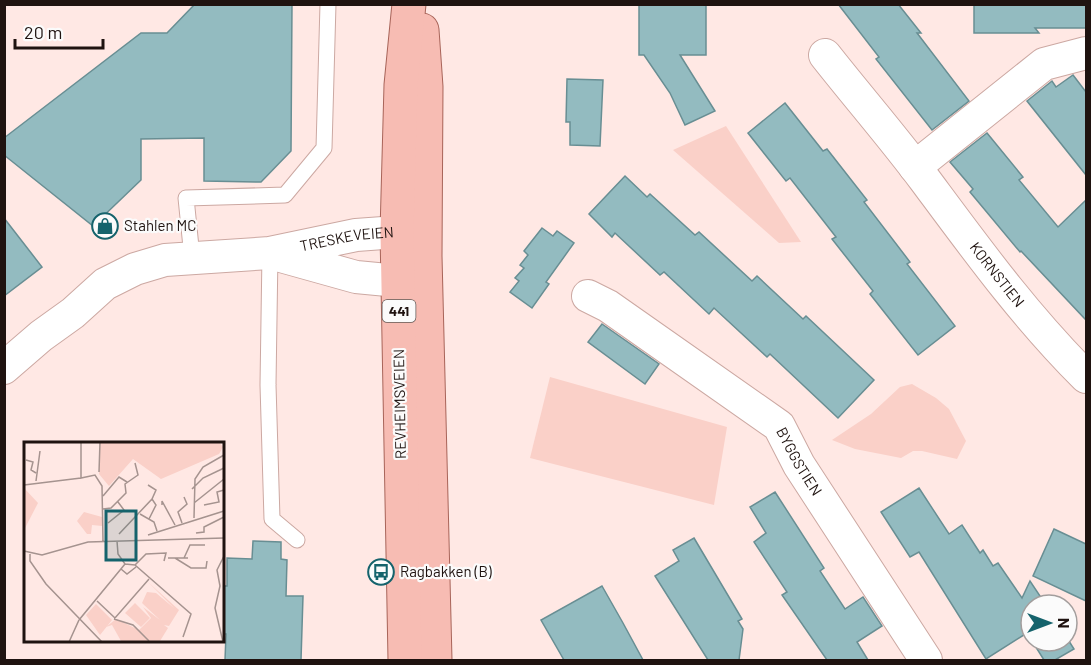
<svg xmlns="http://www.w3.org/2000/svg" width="1091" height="665" viewBox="0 0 1091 665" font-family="Barlow,sans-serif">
  <rect width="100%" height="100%" fill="#ffe8e4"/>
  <g fill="#fad0c8">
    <path d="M726,126L801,242L779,243L673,150Z"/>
    <path d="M550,377L727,427L714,505L530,458Z"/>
    <path d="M912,384L936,398L949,409L966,441L957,459L922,451H913L901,458L855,449L832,440L871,414L900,387Z"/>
  </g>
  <g fill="#93bbc0" stroke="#688e93" stroke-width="1.5">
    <path d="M195,4H292L291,151L261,182L204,181V138L141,139V180L93,226L4,155V138L141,33H167Z"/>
    <path d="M639,4H706V55H680L715,111L685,125L670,93L644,55H639Z"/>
    <path d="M838,4H898L921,33H917L969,101L932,130L876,59L879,57Z"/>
    <path d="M974,4H1086V28H1035L1039,33H974Z"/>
    <path d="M1073,75L1086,92V175L1027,101L1052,81L1056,87Z"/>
    <path d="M567,79L603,80L600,146L570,145V122H566Z"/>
    <path d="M785,103L823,151L827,149L867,200L864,202L910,262L907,264L955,326L918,355L870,294L873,291L832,239L836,237L790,178L786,181L748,133Z"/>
    <path d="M987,133L1023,177L1019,180L1058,227L1086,200V320L1021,251L1020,252L970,192L973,189L950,162Z"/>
    <path d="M625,176L647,197L650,194L695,235L699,232L752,281L757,276L803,319L806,316L874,380L838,418L770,354L767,357L714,308L709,314L664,272L660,275L615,233L612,237L589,214Z"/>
    <path d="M4,218L42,267L4,296Z"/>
    <path d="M542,228L553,236L557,231L574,243L546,282L549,284L532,308L510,292L519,281L515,278L524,268L520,265L528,255L524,251Z"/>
    <path d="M602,324L659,364L645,384L588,342Z"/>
    <path d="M919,488L949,534L962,525L980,553L983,550L993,566L998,563L1022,598L1030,581L1046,605H1031V639L1027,633L986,659L919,552L910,557L881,512Z"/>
    <path d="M775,492L824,568L820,571L845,609L863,597L882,626L857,642L868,660H827L782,595L787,592L754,542L766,533L750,507Z"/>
    <path d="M1054,529L1086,544V601L1033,576Z"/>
    <path d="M694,538L742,619L738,621L743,629L739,660H708L655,576L679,561L673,550Z"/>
    <path d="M253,541L281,542V559L287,560L286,596H303L301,660H225L226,634H222V586H227V558L252,559Z"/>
    <path d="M602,586L623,623L643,660H564L541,620Z"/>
    <path d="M1067,638L1074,649L1055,660H1044L1032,641H1067Z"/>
  </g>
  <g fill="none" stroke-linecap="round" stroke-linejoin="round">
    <g stroke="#cca8a2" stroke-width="17">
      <g id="lane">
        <path d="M270,253L268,385L272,519L297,540"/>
        <path d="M192,257L186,198L285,195L324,148L328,4"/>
      </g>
    </g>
    <g stroke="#cca8a2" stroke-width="34">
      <g id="street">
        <path id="s1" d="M825,55C858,97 893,137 925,180C977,250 1024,315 1086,377"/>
        <path d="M915,167L1044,64L1086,53"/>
        <path id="s2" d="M588,296L608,306L779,426L799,465L926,660"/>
        <path id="s3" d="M4,368L41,336L73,313L105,284L135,269L165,260L270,253L356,235L397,232L425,256L398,281L356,277L270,253"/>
      </g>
    </g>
    <g stroke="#a86459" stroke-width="35">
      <g id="primary">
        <path d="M422,30L426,87L425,256L435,660"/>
        <path d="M405,660L397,232L401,85L409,4"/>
      </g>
    </g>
    <use href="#lane" stroke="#fff" stroke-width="15"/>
    <use href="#street" stroke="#fff" stroke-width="32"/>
    <use href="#primary" stroke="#f7bcb3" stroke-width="33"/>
  </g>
  <defs>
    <g id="shop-ring" transform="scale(1.35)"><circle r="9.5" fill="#fbfbfb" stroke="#15636c" stroke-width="1.5"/><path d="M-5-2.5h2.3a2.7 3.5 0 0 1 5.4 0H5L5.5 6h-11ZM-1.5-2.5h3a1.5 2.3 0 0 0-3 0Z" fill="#15636c"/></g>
    <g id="bus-ring" transform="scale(1.35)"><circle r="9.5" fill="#fbfbfb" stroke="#15636c" stroke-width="1.5"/><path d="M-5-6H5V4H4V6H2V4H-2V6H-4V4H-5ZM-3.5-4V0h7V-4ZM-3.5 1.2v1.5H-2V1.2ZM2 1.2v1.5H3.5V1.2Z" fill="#15636c"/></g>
  </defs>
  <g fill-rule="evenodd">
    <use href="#shop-ring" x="105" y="226"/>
    <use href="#bus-ring" x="381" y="572"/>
  </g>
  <g text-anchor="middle" stroke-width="4.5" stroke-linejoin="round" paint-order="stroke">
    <rect fill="#fbfbfb" stroke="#615956" stroke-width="1.5" x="382.5" y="300" width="33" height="22" rx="4.5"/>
    <g font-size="14" font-weight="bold" fill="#1f1310">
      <text x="399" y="316">441</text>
    </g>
    <g font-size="15" fill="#1f1310" stroke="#fbfbfb" text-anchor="start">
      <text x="124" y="231">Stahlen MC</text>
      <text x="400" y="577">Ragbakken (B)</text>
    </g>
    <g font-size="15" fill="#1f1310" stroke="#fbfbfb">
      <text dy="5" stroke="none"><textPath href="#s3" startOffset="380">TRESKEVEIEN</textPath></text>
      <text dy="5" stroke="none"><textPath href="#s1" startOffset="279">KORNSTIEN</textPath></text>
      <text transform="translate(400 404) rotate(-91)" y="5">REVHEIMSVEIEN</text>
      <text dy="5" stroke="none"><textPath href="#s2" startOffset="272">BYGGSTIEN</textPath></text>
    </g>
  </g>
  <g transform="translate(24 442)">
    <rect width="200" height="200" fill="#ffe8e4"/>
    <path d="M76,0H195L199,5L195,12L137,37L109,17L85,44L75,32ZM0,46L14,61L0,88ZM60,70L78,75V84L68,83L67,92H63L53,79ZM124,140L155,168L145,184L140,183L144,186L136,199H97L88,183L82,185L92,177L115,188L127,176L119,165L136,178L118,161L123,150L132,151L150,166ZM111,161L126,176L117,185L101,171ZM72,162L88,178L76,193L62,173Z" fill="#fad0c8"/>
    <path fill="none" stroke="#a5938f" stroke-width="1.5" d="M57,0V36L71,33L78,44L79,99M2,18L9,20L7,28L12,31M75,30L76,0M12,39L16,9M0,43L57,36M168,47L179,36L200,26M79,54L95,35L103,40M170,61L200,37M138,63V59L151,83M180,63L195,60L193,50L200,48M79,67L87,66L102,51L101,42L114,33L111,21M116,72L130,80L133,89M170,76L171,37L179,25L200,13M125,77L132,63L128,57M84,81L100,68L94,60M158,81L154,70L163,62L160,55M172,91L180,90V85L200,75M95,92L128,57L132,48L124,43M124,93L200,69M93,99L94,112L101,122M0,109L18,113L64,100L200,96M6,112V119L22,142L78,200M144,116H164M151,116L167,126H182L183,119M160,116L166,103H181M101,122L111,123L122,112L142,111L140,119M111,123L167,172L159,195M97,127L103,132L112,125M73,159L91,176L125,137M90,177L109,183L125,199M45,200L55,178L101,122M199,200L191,166L196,144L193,128L200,114"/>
    <path fill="#15636c" fill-opacity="0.15" stroke="#15636c" stroke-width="3" d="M82,69H112V118H82Z"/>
    <rect width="200" height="200" fill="none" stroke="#1f1310" stroke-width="3"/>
  </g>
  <rect width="1091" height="665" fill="none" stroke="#1f1310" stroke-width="12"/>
  <g transform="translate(1049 623) rotate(90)"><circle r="28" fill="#fbfbfb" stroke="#a39e9d" stroke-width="1.5"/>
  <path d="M0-4.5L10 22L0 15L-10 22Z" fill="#15636c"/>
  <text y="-9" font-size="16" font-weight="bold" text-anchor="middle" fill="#1f1310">N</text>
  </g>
  <path d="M15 39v9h88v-9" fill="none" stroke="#1f1310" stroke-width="3"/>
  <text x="24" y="39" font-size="18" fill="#1f1310" stroke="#fbfbfb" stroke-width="4.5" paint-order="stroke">20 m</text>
</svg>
